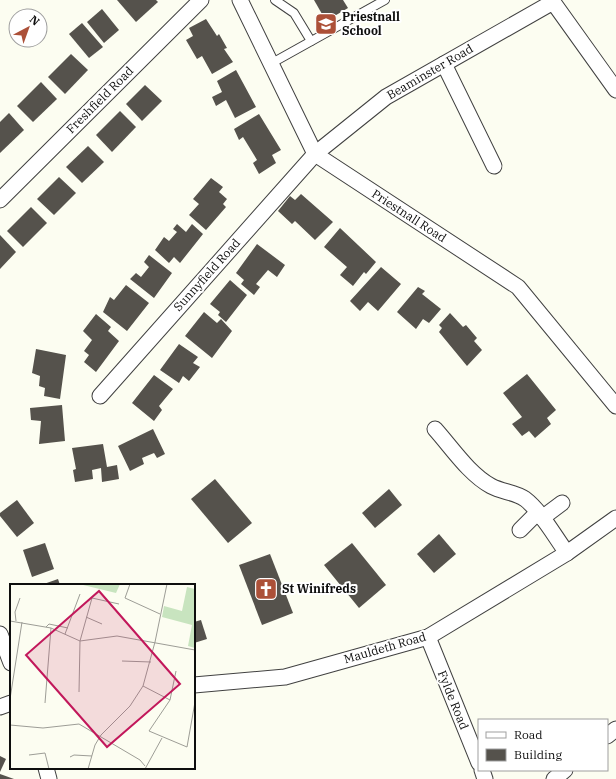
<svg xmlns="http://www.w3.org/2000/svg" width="616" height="779" viewBox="0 0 616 779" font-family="'IBM Plex Serif',serif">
  <rect width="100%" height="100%" fill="#fcfdf1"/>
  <g fill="#55524c">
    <path d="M117,0H156L158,2L136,22Z"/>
    <path d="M314,0H343L348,8L326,21Z"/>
    <path d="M102,9L119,30L104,43L87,22Z"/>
    <path d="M206,19L217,36L219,34L227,48L224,49L233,62L212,74L202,56L197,59L186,40L193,36L189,28Z"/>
    <path d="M82,23L103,47L89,58L69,34Z"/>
    <path d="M71,54L88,70L65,94L48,77Z"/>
    <path d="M236,70L256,107L235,118L226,100L216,106L212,97L222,92L217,81Z"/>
    <path d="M41,82L57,99L33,122L17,106Z"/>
    <path d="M145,85L162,101L142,121L126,104Z"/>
    <path d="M120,111L136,127L112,152L96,135Z"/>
    <path d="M9,113L24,130L0,153V122Z"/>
    <path d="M259,114L281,150L272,155L276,163L259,174L253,163L257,160L243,137L239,140L234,129Z"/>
    <path d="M88,146L104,162L82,183L66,167Z"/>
    <path d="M59,177L76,193L54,215L37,199Z"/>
    <path d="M211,178L223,187L219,192L227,199L223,204L226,207L206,230L189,215L199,204L193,199Z"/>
    <path d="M301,194L333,222L315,240L295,221L292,224L278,211L290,196L295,200Z"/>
    <path d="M31,207L47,223L23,247L7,231Z"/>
    <path d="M177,224L186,232L192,224L203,234L180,263L174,257L169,263L155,250L164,237L169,241L177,232L173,229Z"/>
    <path d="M340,228L376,262L366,274L364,272L353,286L340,275L347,267L324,247Z"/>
    <path d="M0,235L16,252L0,269Z"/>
    <path d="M257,244L285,265L277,277L268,270L256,284L260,287L254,295L241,284L244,280L236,273Z"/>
    <path d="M149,255L172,273L154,298L130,279L136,273L141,277L149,267L144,262Z"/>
    <path d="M381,267L401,284L378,311L368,302L360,311L350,301Z"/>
    <path d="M230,280L247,295L226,322L218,315L220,312L210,304Z"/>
    <path d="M126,285L149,303L127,331L103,312L110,297L114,300Z"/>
    <path d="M418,287L425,291L422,294L441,309L429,323L423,319L416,329L397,312Z"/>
    <path d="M204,312L217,323L221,319L232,331L212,358L185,336Z"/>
    <path d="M450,313L463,327L466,325L477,338L474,341L482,350L467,366L439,332L442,328L439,325Z"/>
    <path d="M96,314L111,327L108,331L119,341L96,372L84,362L89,355L84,351L92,340L83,331Z"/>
    <path d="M179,344L198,357L193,363L200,367L189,381L183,376L179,383L160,370Z"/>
    <path d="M36,349L66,355L60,399L44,396L45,388L39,386L40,376L32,373Z"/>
    <path d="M527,374L556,410L547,418L551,424L535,438L529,431L522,436L512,424L522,417L503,393Z"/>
    <path d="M154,375L173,389L159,406L162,410L154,421L132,403Z"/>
    <path d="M62,405L65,441L39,444L41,421L31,420L30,408Z"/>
    <path d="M153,429L165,454L157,458L154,453L142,458L144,464L130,471L118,446Z"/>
    <path d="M103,444L107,467L117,465L119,479L102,482L101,468L92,470L93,479L75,482L73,470L76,469L72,448Z"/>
    <path d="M215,479L252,523L228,543L191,499Z"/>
    <path d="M389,489L402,505L375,528L362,513Z"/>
    <path d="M17,500L34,523L17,537L0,516V513Z"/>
    <path d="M439,534L456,554L434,573L417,554Z"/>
    <path d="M45,543L54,569L32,577L23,550Z"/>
    <path d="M352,543L386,585L359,608L324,565Z"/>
    <path d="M270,554L293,613L262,625L239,565Z"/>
    <path d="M58,579L60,585H41Z"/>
    <path d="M201,620L207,639L194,643V622Z"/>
    <path d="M0,756L6,759L0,772Z"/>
    <path d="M0,774L14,779H0Z"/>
  </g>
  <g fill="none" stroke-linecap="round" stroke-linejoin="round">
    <g stroke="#414141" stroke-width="10">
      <g id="service">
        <path d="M275,0L294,13L311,41"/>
        <path d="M272,63L385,0"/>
      </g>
    </g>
    <g stroke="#414141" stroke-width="17">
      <g id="minor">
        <path d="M240,0L315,154L518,287L616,406"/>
        <path d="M444,64L494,166"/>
        <path d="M0,200L201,0"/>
        <path d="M100,396L315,154L386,97L553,2L616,90"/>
        <path d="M435,429C452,448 469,474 491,486C502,492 515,492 525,499C541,511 555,537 567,553"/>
        <path d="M542,518L562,503"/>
        <path d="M520,530L537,513"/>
        <path d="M0,634L11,663"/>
        <path d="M428,637L479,763"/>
        <path d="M194,685L285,677L428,637L567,553L616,518"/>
        <path d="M0,707L11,703"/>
        <path d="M607,736L616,729"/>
        <path d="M46,768L49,779"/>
        <path d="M482,770L485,779"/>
        <path d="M554,779L565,770"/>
      </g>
    </g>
    <use href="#service" stroke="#fff" stroke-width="8"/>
    <use href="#minor" stroke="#fff" stroke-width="15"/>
  </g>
  <defs>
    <g id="school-square" transform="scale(1.15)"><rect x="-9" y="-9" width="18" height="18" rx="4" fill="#ac5038" stroke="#fff"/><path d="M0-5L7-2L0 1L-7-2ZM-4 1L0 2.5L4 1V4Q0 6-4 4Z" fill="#fff"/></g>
    <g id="church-square" transform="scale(1.15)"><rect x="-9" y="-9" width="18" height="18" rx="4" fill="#ac5038" stroke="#fff"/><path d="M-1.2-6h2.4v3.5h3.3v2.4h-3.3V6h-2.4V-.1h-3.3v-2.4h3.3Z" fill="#fff"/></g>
  </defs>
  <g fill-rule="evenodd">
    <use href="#school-square" x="326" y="24"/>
    <use href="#church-square" x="266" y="589"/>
  </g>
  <g text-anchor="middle" stroke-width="4" stroke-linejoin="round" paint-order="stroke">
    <g font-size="12" font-weight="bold" fill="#0e0e0e" stroke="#fff" text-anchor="start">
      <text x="342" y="21">Priestnall<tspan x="342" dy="14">School</tspan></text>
      <text x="282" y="593">St Winifreds</text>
    </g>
    <g font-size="12" fill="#0e0e0e" stroke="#fff">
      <text transform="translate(430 72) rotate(-30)" y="4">Beaminster Road</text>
      <text transform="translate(100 100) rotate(-45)" y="4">Freshfield Road</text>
      <text transform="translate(409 216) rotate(33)" y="4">Priestnall Road</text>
      <text transform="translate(207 275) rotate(-48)" y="4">Sunnyfield Road</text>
      <text transform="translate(385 648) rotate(-16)" y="4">Mauldeth Road</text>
      <text transform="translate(453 700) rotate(68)" y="4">Fylde Road</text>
    </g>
  </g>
  <g transform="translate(10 584)">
    <rect width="185" height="185" fill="#fcfdf1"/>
    <path d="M69,0H110L106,9ZM177,3L185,5V64L178,62L182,41L152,33L154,22L172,27Z" fill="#c8e4bf"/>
    <path fill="none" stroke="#9d9d96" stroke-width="1" d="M120,0L115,14L150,30M76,33L92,40M0,37L41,44L70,57L107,52L185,66M6,37L5,28L10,14M36,43L39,40L58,44M55,50L70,10M112,77L141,78M166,87L160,116L139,147L177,163L185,118M133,102L160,116M69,108L70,57L82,14L109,20M0,115L12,38M35,119L41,44M0,141L33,144L69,140L130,176L135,182M19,171L35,169L39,185M60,173L64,171L82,172M78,185L85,161L91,151L120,122L133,102L145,58L157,0M135,185L152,154"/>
    <path fill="#c2185b" fill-opacity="0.15" stroke="#c2185b" stroke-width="2" d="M89,7L170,100L97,163L16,71Z"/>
    <rect width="185" height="185" fill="none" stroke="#0e0e0e" stroke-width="2"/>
  </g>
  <rect x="478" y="719" width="130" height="52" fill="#ffffff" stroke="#9f9f9f"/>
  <rect x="486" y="732" width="20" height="6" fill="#ffffff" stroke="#9f9f9f"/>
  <text x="514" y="739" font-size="12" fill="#0e0e0e">Road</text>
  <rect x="486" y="749" width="20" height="12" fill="#55524c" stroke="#9f9f9f"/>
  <text x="514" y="759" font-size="12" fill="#0e0e0e">Building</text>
  <g transform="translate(28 28) rotate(41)"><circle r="19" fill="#ffffff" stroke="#9f9f9f"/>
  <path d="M0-3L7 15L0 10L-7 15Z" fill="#ac5038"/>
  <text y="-6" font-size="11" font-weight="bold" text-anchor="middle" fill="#0e0e0e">N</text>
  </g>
</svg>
